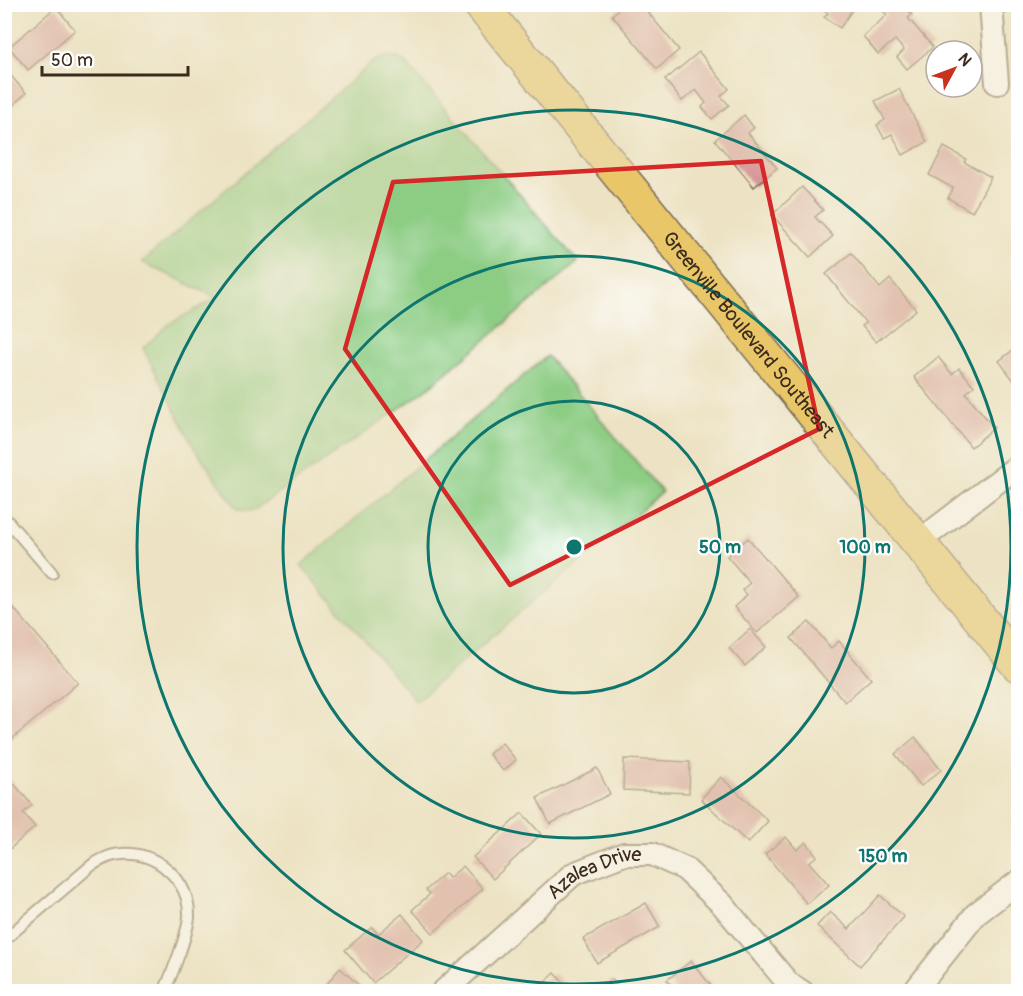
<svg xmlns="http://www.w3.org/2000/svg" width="1023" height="996" viewBox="0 0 1023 996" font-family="Pangolin,sans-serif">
  <rect width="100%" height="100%" fill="#fff"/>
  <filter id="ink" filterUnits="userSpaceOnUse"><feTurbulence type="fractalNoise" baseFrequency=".0167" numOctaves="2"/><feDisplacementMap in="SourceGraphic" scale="12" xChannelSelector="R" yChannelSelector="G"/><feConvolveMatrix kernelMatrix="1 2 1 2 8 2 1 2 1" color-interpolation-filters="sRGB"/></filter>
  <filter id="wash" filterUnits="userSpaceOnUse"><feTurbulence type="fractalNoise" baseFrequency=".008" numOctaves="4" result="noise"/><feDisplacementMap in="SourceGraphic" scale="24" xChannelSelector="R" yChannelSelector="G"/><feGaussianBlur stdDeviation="1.35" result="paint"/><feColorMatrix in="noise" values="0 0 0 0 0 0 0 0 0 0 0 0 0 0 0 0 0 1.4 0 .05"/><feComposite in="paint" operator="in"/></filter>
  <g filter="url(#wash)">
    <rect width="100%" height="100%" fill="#ede3c4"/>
    <g fill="#8ccc83" stroke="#647b50" stroke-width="1.5">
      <path d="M385,57L399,58L407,64L578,262L423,392L254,510L246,511L237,509L194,447L143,348L169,324L217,298L142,262L374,61Z"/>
      <path d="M547,356L662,492L416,701L301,565Z"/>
    </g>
    <g id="blocks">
      <g fill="#d59897">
        <path d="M624,4H641L679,50L657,69L612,15Z"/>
        <path d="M815,4H856L840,28L824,17L828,13Z"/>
        <path d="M888,4H896L902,11L905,7L912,15L908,18L933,47L907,69L897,57L904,50L895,40L878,54L863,36L887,15L882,10Z"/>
        <path d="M56,7L75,30L28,70L9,47Z"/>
        <path d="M699,52L729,89L721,96L729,105L712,119L702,107L706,103L696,90L682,101L665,80Z"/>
        <path d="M5,69L26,93L5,113Z"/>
        <path d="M899,89L927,142L903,155L892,134L884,138L877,125L885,120L875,101Z"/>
        <path d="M744,115L754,128L748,133L777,168L754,187L715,140Z"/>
        <path d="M944,147L966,159L964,162L991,177L972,212L948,198L953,188L929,175Z"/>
        <path d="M802,187L823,210L815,217L833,236L810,257L772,215Z"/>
        <path d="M851,253L880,288L890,279L916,310L876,342L862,326L866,323L826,274Z"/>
        <path d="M1018,346V386L999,361Z"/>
        <path d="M938,357L952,374L959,368L974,386L966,393L994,428L971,447L914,377Z"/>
        <path d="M748,538L799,597L757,633L734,607L747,595L742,590L750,583L727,556Z"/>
        <path d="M4,597L78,683L4,746Z"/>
        <path d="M809,622L831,648L839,641L871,679L845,702L791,638Z"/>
        <path d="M750,629L766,647L745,666L729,648Z"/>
        <path d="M915,737L941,770L921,786L895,754Z"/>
        <path d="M502,743L516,760L503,771L489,754Z"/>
        <path d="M624,759L690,762L689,793L623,790Z"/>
        <path d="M597,768L610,794L550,824L537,798Z"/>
        <path d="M4,772L32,805L23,813L35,827L4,854Z"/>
        <path d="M721,777L768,821L748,843L701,799Z"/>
        <path d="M522,813L541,834L493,879L473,857Z"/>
        <path d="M786,837L797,850L806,842L817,856L809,862L829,885L807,904L765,854Z"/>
        <path d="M463,866L483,889L433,933L412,910L430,894L426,890L445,873L449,878Z"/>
        <path d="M880,895L904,917L860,966L817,926L830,912L849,929Z"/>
        <path d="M646,903L660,927L597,963L583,939Z"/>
        <path d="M402,914L423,940L373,983L345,950L372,927L378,934Z"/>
        <path d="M691,961L716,992H677L667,980Z"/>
        <path d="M340,968L362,988L359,992H320Z"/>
        <path d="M555,973L571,992H534Z"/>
        <path d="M612,979L622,992H597Z"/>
      </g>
    </g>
  </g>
  <g filter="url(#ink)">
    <use href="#blocks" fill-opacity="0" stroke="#796b58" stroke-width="1.5"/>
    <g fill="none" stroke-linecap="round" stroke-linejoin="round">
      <g stroke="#796b58" stroke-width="14">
        <g id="service">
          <path d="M4,517L52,573"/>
          <path d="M4,940L92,865C101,860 111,854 122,854C157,851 190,881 189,916C188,934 172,974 164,992"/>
        </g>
      </g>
      <g stroke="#796b58" stroke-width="26">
        <g id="minor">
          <path d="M991,4L997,83"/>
          <path d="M917,543L1018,466"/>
          <path id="s1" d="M443,992L573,874L624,854H652L685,869L722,904L788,983L802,992"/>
          <path d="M914,992L976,914L1018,882"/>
        </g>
      </g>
      <g stroke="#796b58" stroke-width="36">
        <g id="trunk">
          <path id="s2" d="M480,4L1018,665"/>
        </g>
      </g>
      <use href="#service" stroke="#fff" stroke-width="10"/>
      <use href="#minor" stroke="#fff" stroke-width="22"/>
      <use href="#trunk" stroke="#e9c769" stroke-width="33"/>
    </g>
  </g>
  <path d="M0 0H1023V996H0ZM761,161L819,429L510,585L345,349L393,182Z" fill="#ede3c4" fill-opacity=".55" fill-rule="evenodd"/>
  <path fill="none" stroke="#d62828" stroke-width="4.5" stroke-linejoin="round" d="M761,161L819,429L510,585L345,349L393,182Z"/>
  <g fill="none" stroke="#0f766e" stroke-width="3">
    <circle cx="574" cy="547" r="146"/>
    <circle cx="574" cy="547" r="291"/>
    <circle cx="574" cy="547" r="437"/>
  </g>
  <g text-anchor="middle" stroke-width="4.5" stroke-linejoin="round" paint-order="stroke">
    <g font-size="20" fill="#3b2a1e" stroke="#fff">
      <text dy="7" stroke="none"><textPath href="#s2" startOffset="426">Greenville Boulevard Southeast</textPath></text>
      <text dy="7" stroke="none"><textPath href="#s1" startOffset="196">Azalea Drive</textPath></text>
    </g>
  </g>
  <circle cx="574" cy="547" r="9" fill="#0f766e" stroke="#fff" stroke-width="3"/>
  <g font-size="18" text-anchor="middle" font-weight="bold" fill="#0f766e" stroke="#fff" stroke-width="4.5" stroke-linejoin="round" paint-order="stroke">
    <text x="720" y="553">50 m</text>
    <text x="865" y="553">100 m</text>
    <text x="883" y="862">150 m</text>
  </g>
  <rect width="1023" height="996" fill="none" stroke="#fff" stroke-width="24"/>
  <g transform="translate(954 69) rotate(49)"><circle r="28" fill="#ffffff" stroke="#b1aaa5" stroke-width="1.5"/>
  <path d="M0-4.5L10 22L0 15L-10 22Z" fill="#c8321e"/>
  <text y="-9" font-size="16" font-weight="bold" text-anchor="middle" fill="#3b2a1e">N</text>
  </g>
  <path d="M42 66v9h146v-9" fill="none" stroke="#3b2a1e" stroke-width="3"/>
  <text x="51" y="66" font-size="18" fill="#3b2a1e" stroke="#ffffff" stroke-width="4.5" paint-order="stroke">50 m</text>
</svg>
